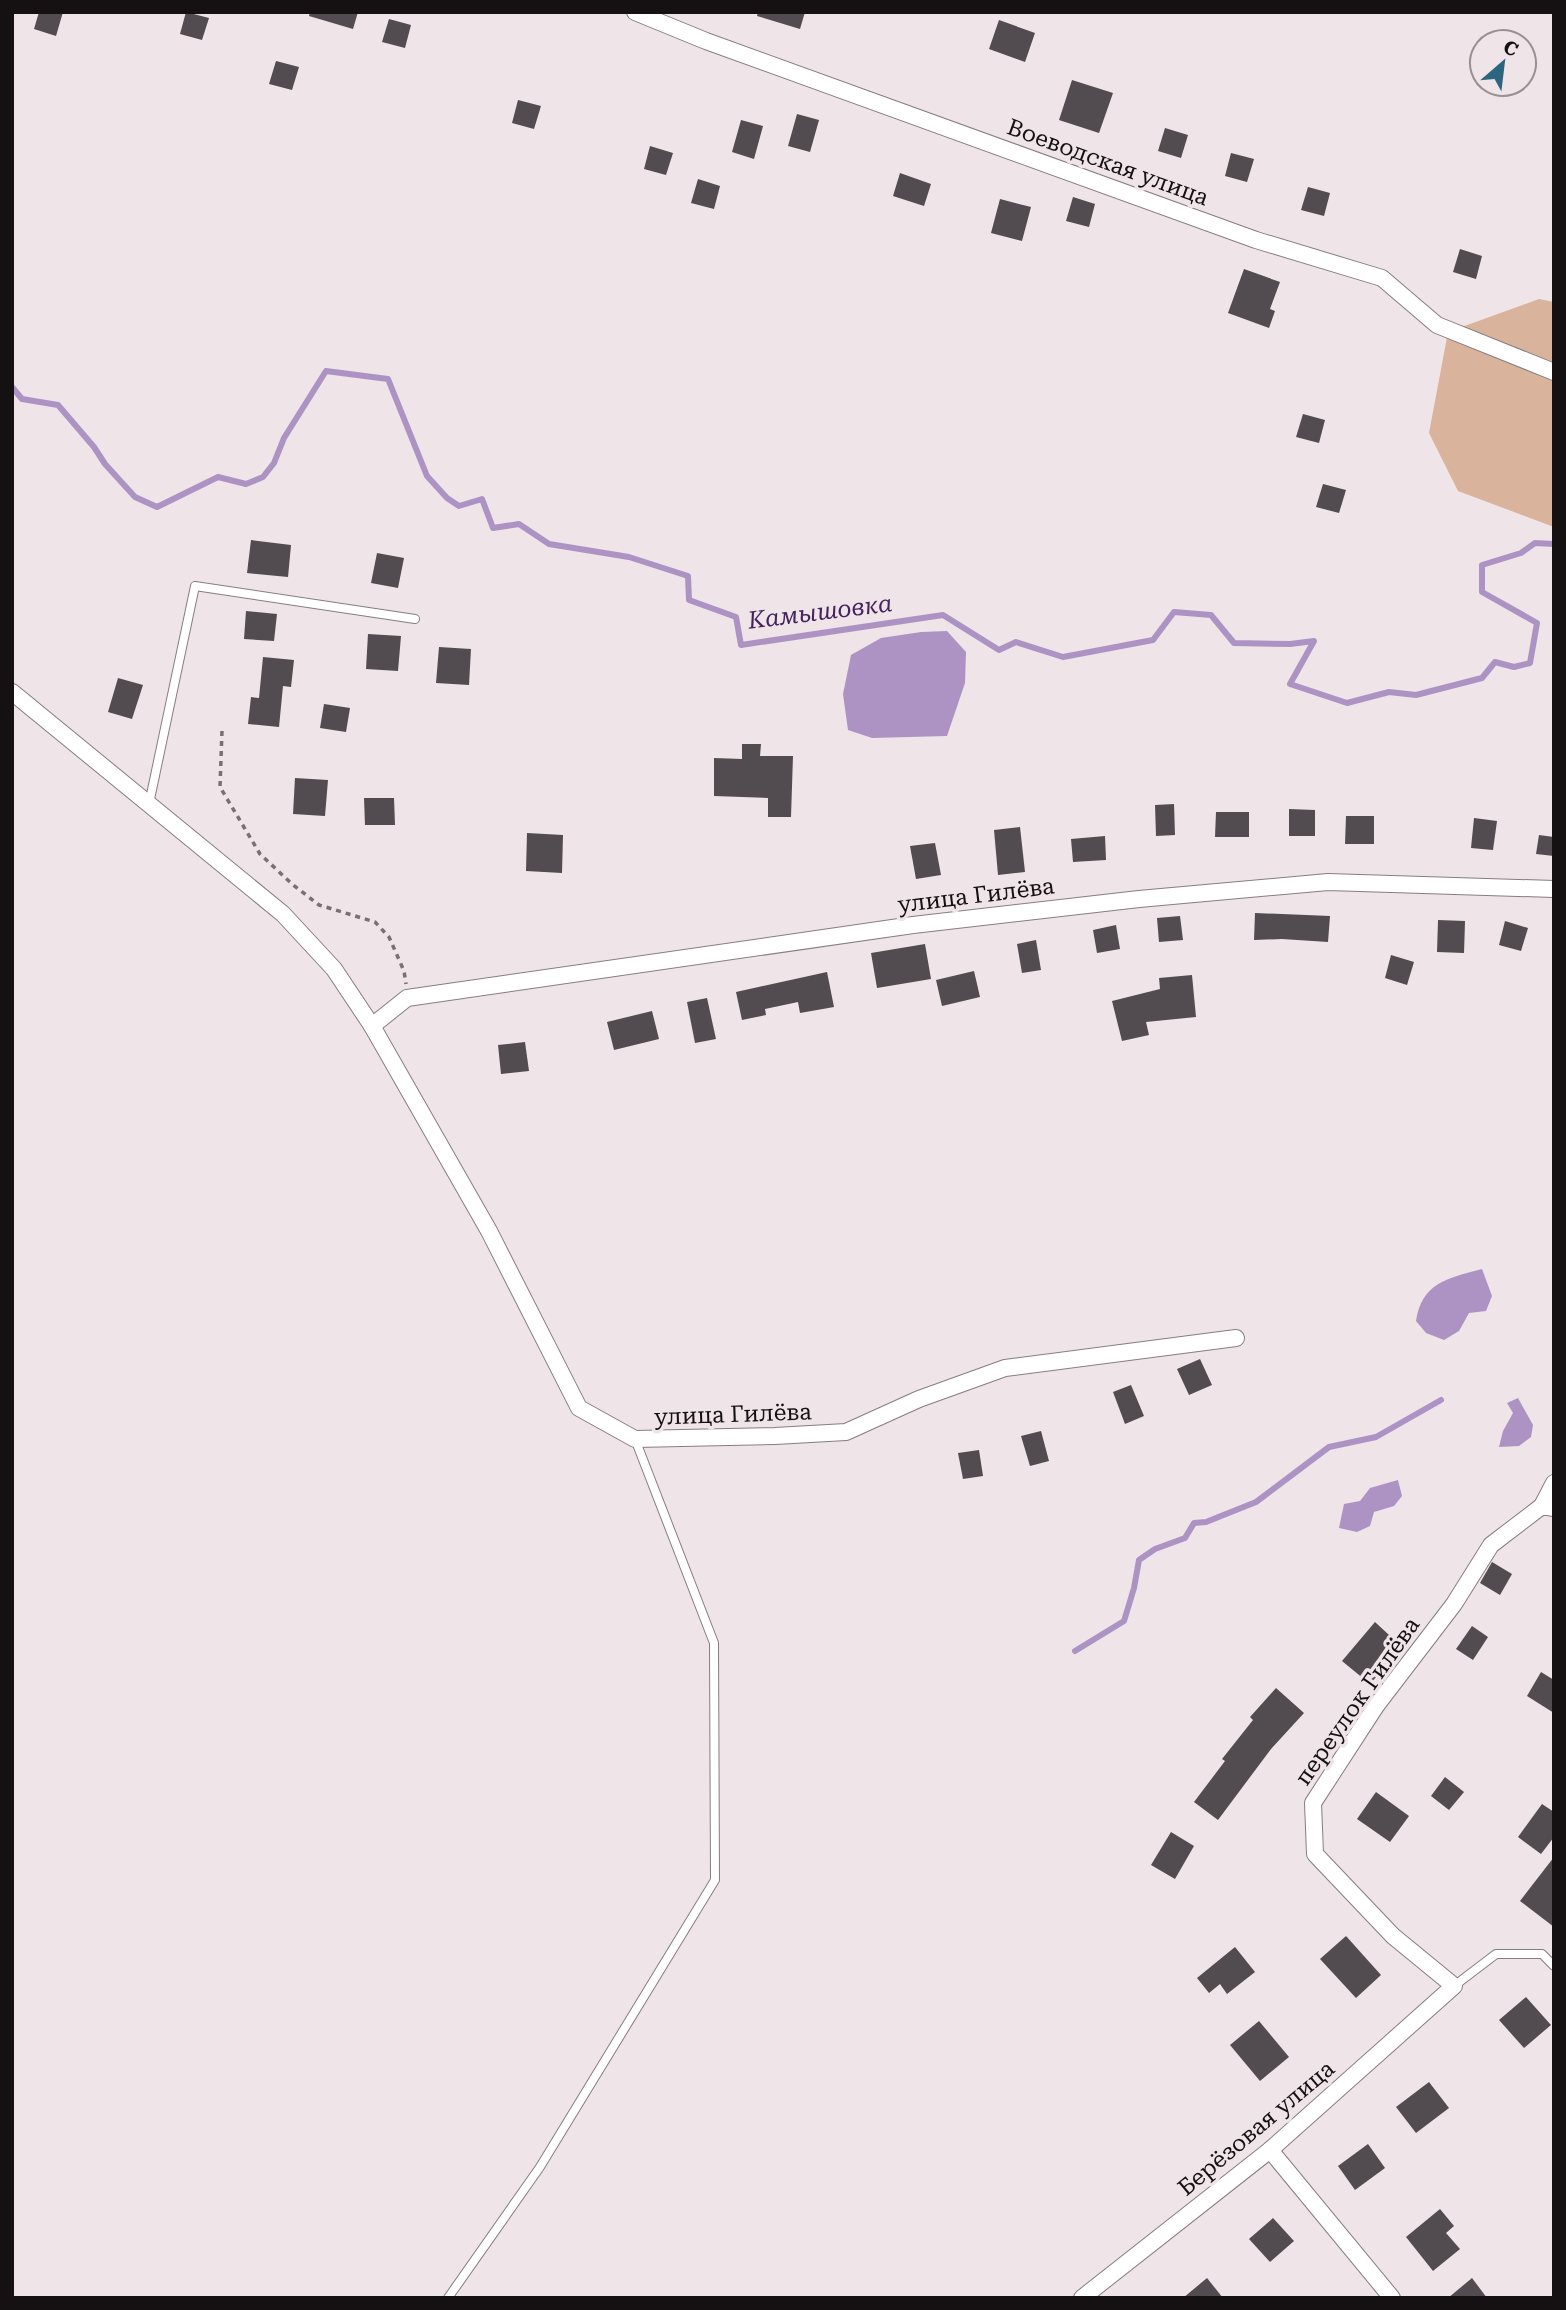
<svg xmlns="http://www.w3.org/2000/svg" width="1566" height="2310" viewBox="0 0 1566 2310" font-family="'Roboto Serif',serif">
  <rect width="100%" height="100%" fill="#efe4e7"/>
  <path fill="#dab39c" d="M1539,299L1554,302V527L1458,491L1429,433L1448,332Z"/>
  <g fill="#ad93c4">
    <path d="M947,631L966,652L965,683L947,736L872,738L848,730L843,694L851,655L881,638L921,632Z"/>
    <path d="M1482,1269L1492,1296L1486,1311L1469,1313L1459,1331L1444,1340L1426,1333L1416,1321C1422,1282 1449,1278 1482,1269Z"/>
    <path d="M1518,1398L1533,1425L1531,1437L1519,1446L1499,1447L1503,1431L1513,1413L1507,1403Z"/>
    <path d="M1398,1480L1402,1496L1394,1506L1374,1512L1370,1526L1357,1532L1339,1528L1344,1504L1360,1501L1370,1488Z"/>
  </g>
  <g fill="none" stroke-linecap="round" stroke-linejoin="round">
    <g stroke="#ad93c4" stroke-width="6">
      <path d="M12,387L22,399L58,405L94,447L105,464L135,497L157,507L218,477L246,484L263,477L274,463L284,438L326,371L388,379L427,476L447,498L459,506L482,499L493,528L519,524L549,544L629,557L688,576L689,600L736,617L741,645L943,615L999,650L1016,642L1063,657L1153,640L1174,612L1211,615L1234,643L1290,644L1314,641L1290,684L1347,703L1389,692L1416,695L1482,678L1495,662L1514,667L1530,663L1537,623L1482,592V565L1521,553L1535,543L1554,544"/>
      <path d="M1075,1651L1124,1621L1134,1588L1139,1560L1155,1549L1185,1538L1194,1523L1206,1522L1256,1502L1329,1447L1376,1437L1441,1400"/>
    </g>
  </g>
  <g fill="#524b50">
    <path d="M39,12H63L56,36L34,29Z"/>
    <path d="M186,12L209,18L202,40L180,34Z"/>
    <path d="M310,12H358L353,29L309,16Z"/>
    <path d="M758,12H805L800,29L757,16Z"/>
    <path d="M389,19L411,25L405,48L382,42Z"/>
    <path d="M999,20L1035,33L1025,62L989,49Z"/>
    <path d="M276,61L299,67L292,90L269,84Z"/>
    <path d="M1072,80L1113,93L1099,133L1059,120Z"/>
    <path d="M518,100L541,106L534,129L512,123Z"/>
    <path d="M797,114L819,120L810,152L788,146Z"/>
    <path d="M741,120L763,126L754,159L732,152Z"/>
    <path d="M1165,128L1188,135L1181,158L1158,151Z"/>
    <path d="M650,146L673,153L666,175L644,169Z"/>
    <path d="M1231,153L1254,159L1247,182L1225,176Z"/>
    <path d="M900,173L931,184L924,206L893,196Z"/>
    <path d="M698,179L720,186L714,209L691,203Z"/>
    <path d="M1308,187L1330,193L1324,216L1301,210Z"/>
    <path d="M1073,197L1095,204L1089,227L1066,221Z"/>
    <path d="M1000,199L1031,207L1022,241L991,233Z"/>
    <path d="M1460,249L1482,256L1476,279L1453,272Z"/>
    <path d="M1244,269L1280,282L1270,309L1275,311L1269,328L1228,313Z"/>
    <path d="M1303,414L1325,420L1319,443L1296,437Z"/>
    <path d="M1323,484L1346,490L1339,513L1316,507Z"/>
    <path d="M251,540L291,545L288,577L247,573Z"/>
    <path d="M377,553L404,558L398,588L371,583Z"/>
    <path d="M246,611L277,614L274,641L244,639Z"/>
    <path d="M368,634L401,636L398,671L366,669Z"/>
    <path d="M439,647L471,649L469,685L436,683Z"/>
    <path d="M263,657L294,660L291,687L283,686L279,727L248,724L251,697L259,698Z"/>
    <path d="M118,678L143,685L132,719L108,712Z"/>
    <path d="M324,704L350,708L346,732L320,728Z"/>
    <path d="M742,744H761L760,756H793L791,817H768V798L714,796V758L742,759Z"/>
    <path d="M295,778L328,780L325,816L293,814Z"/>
    <path d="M364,798H394L395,825H365Z"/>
    <path d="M1174,804L1175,835L1156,836L1155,805Z"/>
    <path d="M1289,809L1315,810V836H1289Z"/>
    <path d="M1216,812H1249V837H1215Z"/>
    <path d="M1346,816H1374V844H1345Z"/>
    <path d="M1474,818L1497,821L1493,850L1471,848Z"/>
    <path d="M1020,827L1025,872L998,875L994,830Z"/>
    <path d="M527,833L563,835L562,873L526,871Z"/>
    <path d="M1539,835L1554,837V856L1536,854Z"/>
    <path d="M1105,836L1106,860L1073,862L1071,839Z"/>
    <path d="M935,843L941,875L916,879L910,846Z"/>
    <path d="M1255,913L1330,916L1328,942L1282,939L1254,940Z"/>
    <path d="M1180,916L1183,940L1159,942L1157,918Z"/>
    <path d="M1438,920L1465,921L1464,953L1437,952Z"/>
    <path d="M1505,921L1528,928L1521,951L1499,945Z"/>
    <path d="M1116,925L1120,949L1097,953L1093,930Z"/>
    <path d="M1036,940L1041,970L1022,973L1017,944Z"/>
    <path d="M925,944L931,979L877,988L871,953Z"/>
    <path d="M1391,955L1414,962L1407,985L1385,978Z"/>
    <path d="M974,971L980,997L942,1006L936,980Z"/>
    <path d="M827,972L834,1007L800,1013L798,1002L765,1009L766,1015L742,1020L736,992Z"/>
    <path d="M1192,975L1196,1017L1146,1022L1149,1035L1122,1041L1112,1001L1160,989L1159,978Z"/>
    <path d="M707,998L716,1039L695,1043L687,1002Z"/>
    <path d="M652,1011L659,1039L614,1050L607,1022Z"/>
    <path d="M525,1042L529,1071L501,1074L498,1045Z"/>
    <path d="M1200,1359L1212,1385L1189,1395L1177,1369Z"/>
    <path d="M1131,1385L1144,1416L1125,1424L1113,1392Z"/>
    <path d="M1041,1431L1049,1461L1030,1466L1021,1436Z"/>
    <path d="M979,1450L983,1476L963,1479L958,1453Z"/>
    <path d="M1492,1562L1512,1574L1500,1595L1480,1583Z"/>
    <path d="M1375,1622L1402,1647L1370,1684L1342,1661Z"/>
    <path d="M1472,1626L1488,1637L1473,1660L1456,1649Z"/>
    <path d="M1541,1672L1554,1680V1713L1527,1696Z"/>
    <path d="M1276,1688L1304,1713L1271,1749L1218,1820L1194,1802L1225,1761L1222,1759L1253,1720L1250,1717Z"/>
    <path d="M1445,1777L1464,1792L1449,1810L1431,1796Z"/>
    <path d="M1376,1792L1409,1816L1390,1842L1357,1819Z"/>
    <path d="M1542,1804L1554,1812V1837L1541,1854L1518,1837Z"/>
    <path d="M1171,1832L1194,1846L1175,1879L1151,1865Z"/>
    <path d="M1554,1857V1927L1520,1901Z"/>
    <path d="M1346,1936L1381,1975L1356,1998L1320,1959Z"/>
    <path d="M1235,1947L1255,1972L1227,1994L1220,1984L1209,1993L1197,1978Z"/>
    <path d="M1526,1997L1551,2025L1524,2048L1499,2020Z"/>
    <path d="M1259,2021L1289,2057L1260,2081L1230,2045Z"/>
    <path d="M1429,2082L1449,2108L1416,2133L1396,2107Z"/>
    <path d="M1368,2144L1385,2168L1355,2190L1338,2166Z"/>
    <path d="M1440,2209L1454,2226L1446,2233L1460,2249L1433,2271L1406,2237Z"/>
    <path d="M1273,2218L1294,2241L1270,2262L1249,2239Z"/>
    <path d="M1207,2278L1223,2298H1183Z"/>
    <path d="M1472,2278L1487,2298H1448Z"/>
  </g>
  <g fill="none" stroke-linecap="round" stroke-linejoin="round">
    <g stroke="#877d7f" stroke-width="10">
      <g id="lane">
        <path d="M149,804L195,586L415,619"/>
        <path d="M1454,1986L1496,1954H1542L1554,1966"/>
        <path d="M448,2298L540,2167L715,1880L714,1643L635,1439"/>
      </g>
    </g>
    <g stroke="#877d7f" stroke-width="18">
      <g id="street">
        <path d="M635,12L706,41L1256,240L1382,278L1437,325L1554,372"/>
        <path d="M12,692L283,914L334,969L372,1026"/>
        <path d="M1236,1338L1005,1368L919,1399L846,1432L775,1436L635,1439L579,1408L489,1231L372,1026L407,998L913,925L1139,899L1328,882L1554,889"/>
        <path d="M1542,1506L1554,1483"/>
        <path d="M1270,2150L1392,2298"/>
        <path d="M1082,2298L1270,2150L1454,1986L1393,1936L1315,1854L1313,1803L1376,1706L1454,1604L1491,1545L1542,1506L1554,1508"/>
      </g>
    </g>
    <path stroke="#787072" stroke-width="3.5" stroke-dasharray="5 5" stroke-linecap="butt" d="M222,731L220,787L260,854L292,884L319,905L375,922L389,937L404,971L406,984"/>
    <use href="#lane" stroke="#fff" stroke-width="8"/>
    <use href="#street" stroke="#fff" stroke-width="16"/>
  </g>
  <g text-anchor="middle" stroke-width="7" stroke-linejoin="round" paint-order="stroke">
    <g font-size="23" fill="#151112" stroke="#efe4e7">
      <text transform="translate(1108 162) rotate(20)" y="8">Воеводская улица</text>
      <text transform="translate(976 895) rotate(-7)" y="8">улица Гилёва</text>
      <text transform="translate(733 1414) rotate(-2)" y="8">улица Гилёва</text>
      <text transform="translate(1357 1701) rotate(-55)" y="8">переулок Гилёва</text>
      <text transform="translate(1256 2128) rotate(-40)" y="8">Берёзовая улица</text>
    </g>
    <g font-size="24" font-style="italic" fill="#45235f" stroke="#efe4e7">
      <text transform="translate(820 612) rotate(-7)" y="8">Камышовка</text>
    </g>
  </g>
  <rect width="1566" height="2310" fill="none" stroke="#151112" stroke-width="28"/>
  <g transform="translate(1503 63) rotate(28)"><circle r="33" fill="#efe4e7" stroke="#989092" stroke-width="2"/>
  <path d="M0-5L12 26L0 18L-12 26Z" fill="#2b657e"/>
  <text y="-10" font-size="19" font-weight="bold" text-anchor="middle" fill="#151112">С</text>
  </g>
</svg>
